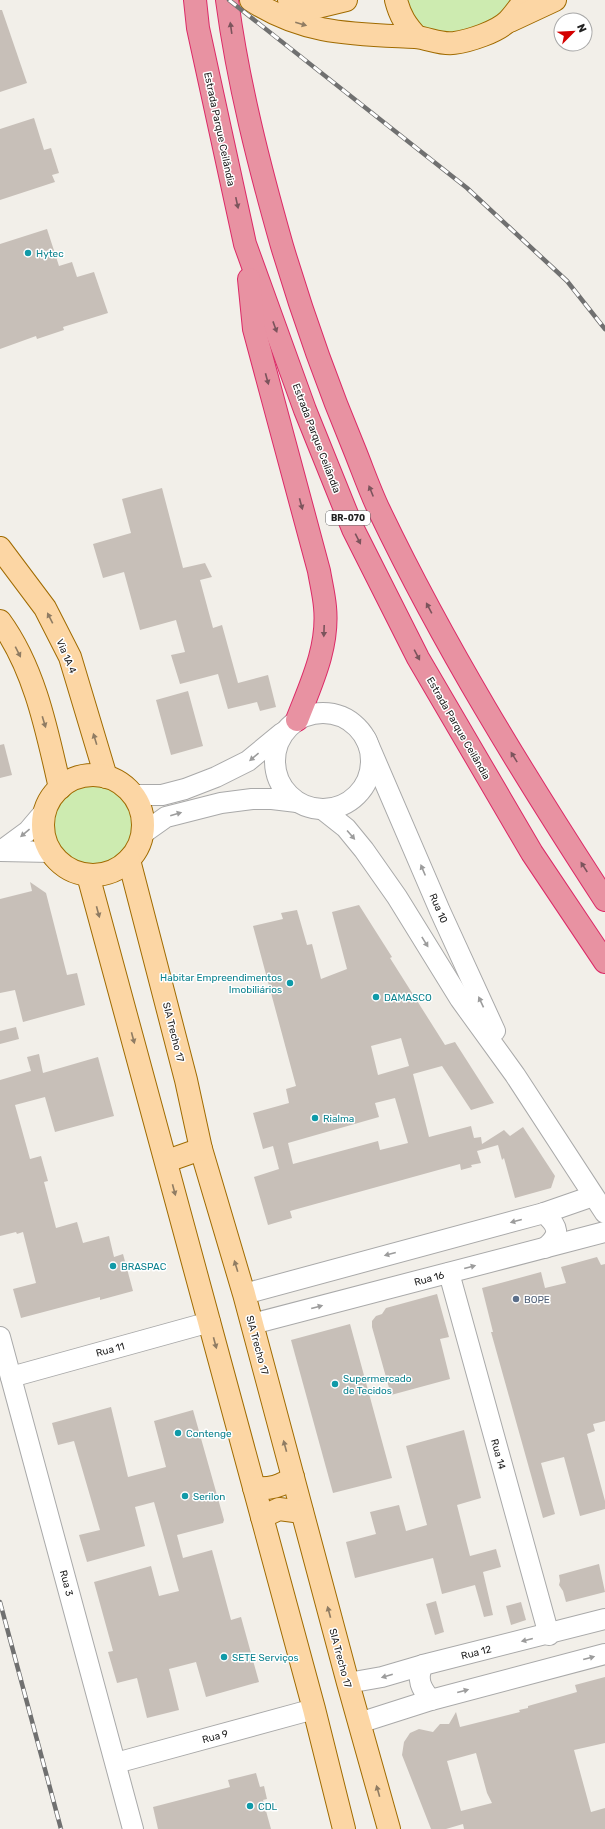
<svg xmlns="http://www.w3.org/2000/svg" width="605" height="1829" viewBox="0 0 605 1829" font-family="Rubik,sans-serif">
  <rect width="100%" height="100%" fill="#f2efe9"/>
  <g fill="#cdebb0">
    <path d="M404,0H515L492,23L458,35L437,33L419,26Z"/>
    <circle cx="94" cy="825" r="43"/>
  </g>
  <g fill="#c7bfb8" fill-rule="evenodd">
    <path d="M0,10H2L27,83L0,92Z"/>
    <path d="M34,118L44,150L51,148L59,173L52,175L55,182L0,200V129Z"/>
    <path d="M47,229L59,266L72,262L77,277L94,272L108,313L63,327L64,330L37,339L36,336L0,349V244Z"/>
    <path d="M162,488L183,568L205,563L212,577L200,580L213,628L222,625L238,683L268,675L276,707L260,711L257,702L228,709L218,674L180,684L171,655L185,652L176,620L140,630L124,572L103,578L93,544L131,533L122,499Z"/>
    <path d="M188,691L203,746L171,755L156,700Z"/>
    <path d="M4,744L12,775L0,778V745Z"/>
    <path d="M30,882L46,893L67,975L77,973L85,1005L23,1022L15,990L0,993V899L32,891Z"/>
    <path d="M359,905L392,957L390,958L445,1045L455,1042L494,1103L471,1110L442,1066L413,1074L429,1137L471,1126L474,1138L481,1137L482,1144L504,1130L510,1136L523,1127L555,1176L551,1188L515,1198L504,1158L502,1160L498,1145L477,1151L481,1163L471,1165L472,1167L461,1170L460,1164L290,1211L292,1218L268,1225L254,1177L279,1169L273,1146L263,1149L253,1113L289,1103L286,1089L296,1086L253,926L283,919L281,913L297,910L307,945L312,944L321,979L347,969L332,912ZM401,1038L409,1066L378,1075L371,1046ZM395,1098L408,1143L380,1150L378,1141L293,1164L288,1143L379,1117L375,1103Z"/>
    <path d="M16,1027L19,1039L0,1044V1031Z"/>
    <path d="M39,1054L43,1073L98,1057L114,1116L55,1132L45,1097L15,1105L30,1159L41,1156L48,1181L44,1182L56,1228L77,1222L83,1243L109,1236L114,1257L123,1254L133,1291L100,1300V1297L21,1318L13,1289L36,1283L23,1232L17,1234L16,1232L0,1236V1080L31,1071L27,1057Z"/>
    <path d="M597,1257L601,1265L605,1264V1421L593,1424L595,1431L587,1434L605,1501V1509L580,1516L564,1457L541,1463L555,1514L543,1518L491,1332H493L482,1288L541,1272L545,1288L566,1283L561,1267Z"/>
    <path d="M437,1294L449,1337L440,1339L450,1379L391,1395L372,1327V1321L376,1316L382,1314L386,1308Z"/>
    <path d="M350,1324L392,1478L333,1493L291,1340Z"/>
    <path d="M111,1407L128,1477L166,1467L154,1421L193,1410L224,1520L223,1523L177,1535L183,1558L212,1550L231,1620L241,1617L259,1682L206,1697L196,1662L169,1669L179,1710L147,1718L137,1678L117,1683L108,1652L113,1651L94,1582L151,1566L159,1596L179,1591L154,1502L135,1507L145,1546L87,1562L79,1535L100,1530L74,1441L58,1445L52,1423Z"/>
    <path d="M464,1430L481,1498L457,1505L470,1556L496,1549L501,1567L483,1572L493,1615L484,1617L475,1585L442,1594L433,1558L355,1578L346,1542L376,1534L370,1512L399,1505L406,1531L427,1525L406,1446Z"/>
    <path d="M599,1564L605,1592L566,1602L563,1591L559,1585L560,1581L559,1575Z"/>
    <path d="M436,1601L444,1632L435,1635L426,1604Z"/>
    <path d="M521,1602L526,1620L511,1625L506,1606Z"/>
    <path d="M605,1677V1743L574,1750L591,1812L605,1808V1829H464L463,1824L446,1829H431L402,1755L404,1742L410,1733L419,1729L433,1732L440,1724H449L456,1712L460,1727L520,1712L519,1710L528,1708V1706L577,1692L575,1685ZM476,1753L487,1793L492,1803L461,1811L447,1761Z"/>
    <path d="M256,1773L260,1787L264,1786L267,1799L263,1800L271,1829H158L153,1807L230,1787L228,1780Z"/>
  </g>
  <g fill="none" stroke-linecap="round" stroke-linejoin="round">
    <g stroke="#a9a9a9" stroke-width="22">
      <g id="minor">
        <circle cx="323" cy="761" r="48"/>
        <path d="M366,739L440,911L495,1031"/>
        <path d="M133,795H162L185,789L216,777L248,761L282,733"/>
        <path d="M322,809L346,828L364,850L397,897L460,999L515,1075L605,1213"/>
        <path d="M142,834L166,817L221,803L252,799H272L297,802"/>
        <path d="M0,851L51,852"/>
        <path d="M1,851L28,831L45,811"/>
        <path d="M544,1213C559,1227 561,1234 545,1248"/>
        <path d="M449,1273L549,1635"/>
        <path d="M244,1294L544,1213L593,1196"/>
        <path d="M252,1324L605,1232"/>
        <path d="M0,1337L133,1829"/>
        <path d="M11,1377L210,1322"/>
        <path d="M423,1665C416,1679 421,1689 431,1700"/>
        <path d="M348,1683L382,1677L423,1665L605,1619"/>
        <path d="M359,1723L431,1700L605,1654"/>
        <path d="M116,1763L314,1709"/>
      </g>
    </g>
    <g stroke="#a06b00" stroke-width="24">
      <g id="major">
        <path d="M251,0C304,35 354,34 415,37C428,38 441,45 454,43C469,41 497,32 508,21C514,15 519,7 525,0"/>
        <path d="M289,0L313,8L346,0"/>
        <path d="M396,0C400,16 406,25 417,37"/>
        <path d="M510,21L555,0"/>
        <path d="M0,548L45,608L70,657L106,777"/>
        <path d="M0,621C35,669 47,731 60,788"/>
        <circle cx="93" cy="825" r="50"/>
        <path d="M129,860L186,1080L201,1149L244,1294L348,1683L389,1829"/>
        <path d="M88,875L314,1709L344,1829"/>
        <path d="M167,1161L201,1149"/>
        <path d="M254,1488C270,1489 281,1487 293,1477"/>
        <path d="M262,1517L279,1509L302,1512"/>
      </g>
    </g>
    <g stroke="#dc2a67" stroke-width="24">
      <g id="highway">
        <path d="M195,0L198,28L245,244L305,410L353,529L418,658L532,853L605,962"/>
        <path d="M227,0C238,83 259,165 282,246C303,316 327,384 355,451C363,471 370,491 379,510C444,646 523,774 605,900"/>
        <path d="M249,279L254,329L319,571C321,583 324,595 325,607C329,647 311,684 297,720"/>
      </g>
    </g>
    <use href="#minor" stroke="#fff" stroke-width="20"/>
    <use href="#major" stroke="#fcd6a4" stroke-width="22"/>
    <use href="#highway" stroke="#e892a2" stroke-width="22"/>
    <g stroke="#707070" stroke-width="4.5">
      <g id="rail">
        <path d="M229,0L467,188L567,281L605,329"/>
        <path d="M0,1602L61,1829"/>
      </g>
    </g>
    <use href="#rail" stroke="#fff" stroke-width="3" stroke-dasharray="9" stroke-linecap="butt"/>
  </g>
  <defs><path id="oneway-solid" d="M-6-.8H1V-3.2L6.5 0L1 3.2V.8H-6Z"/></defs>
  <g fill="#8f7c63">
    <use href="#oneway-solid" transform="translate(301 24) rotate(16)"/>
    <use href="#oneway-solid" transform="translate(50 618) rotate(-117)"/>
    <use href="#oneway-solid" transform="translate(18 652) rotate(63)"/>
    <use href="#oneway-solid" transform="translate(44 722) rotate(73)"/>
    <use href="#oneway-solid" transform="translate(95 739) rotate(-107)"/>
    <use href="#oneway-solid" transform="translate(98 912) rotate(75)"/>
    <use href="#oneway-solid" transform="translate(133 1038) rotate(75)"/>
    <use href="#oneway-solid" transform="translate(174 1190) rotate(75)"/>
    <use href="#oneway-solid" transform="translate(236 1266) rotate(-107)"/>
    <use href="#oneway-solid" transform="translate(215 1343) rotate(75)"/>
    <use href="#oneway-solid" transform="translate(285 1446) rotate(-105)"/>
    <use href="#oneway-solid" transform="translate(329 1612) rotate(-105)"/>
    <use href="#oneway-solid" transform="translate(378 1791) rotate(-106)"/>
  </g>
  <g fill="#7b545c">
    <use href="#oneway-solid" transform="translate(231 28) rotate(-98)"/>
    <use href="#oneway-solid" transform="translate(237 203) rotate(78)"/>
    <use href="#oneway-solid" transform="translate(275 327) rotate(70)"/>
    <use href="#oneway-solid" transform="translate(267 379) rotate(75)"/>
    <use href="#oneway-solid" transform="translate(371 491) rotate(-112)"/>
    <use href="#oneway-solid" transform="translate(301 504) rotate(75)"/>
    <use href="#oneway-solid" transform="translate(358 539) rotate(63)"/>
    <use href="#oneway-solid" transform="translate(429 608) rotate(-118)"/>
    <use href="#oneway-solid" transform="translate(324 631) rotate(92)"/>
    <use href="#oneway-solid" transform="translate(417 655) rotate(62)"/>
    <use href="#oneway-solid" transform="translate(514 757) rotate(-122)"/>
    <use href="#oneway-solid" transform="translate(584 867) rotate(-123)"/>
  </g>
  <g fill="#9c9c9c">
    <use href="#oneway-solid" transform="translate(254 757) rotate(140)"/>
    <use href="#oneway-solid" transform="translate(176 814) rotate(-16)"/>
    <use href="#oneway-solid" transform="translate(25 833) rotate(140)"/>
    <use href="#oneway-solid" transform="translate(351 835) rotate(49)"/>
    <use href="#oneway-solid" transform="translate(423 870) rotate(-113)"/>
    <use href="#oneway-solid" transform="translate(425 942) rotate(58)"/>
    <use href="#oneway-solid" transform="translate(481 1002) rotate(-115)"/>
    <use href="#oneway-solid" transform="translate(516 1221) rotate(165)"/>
    <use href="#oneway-solid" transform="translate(390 1254) rotate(165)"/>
    <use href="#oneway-solid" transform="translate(470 1267) rotate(-15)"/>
    <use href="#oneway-solid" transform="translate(317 1307) rotate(-15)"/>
    <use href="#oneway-solid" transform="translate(527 1640) rotate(166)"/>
    <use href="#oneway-solid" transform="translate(589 1658) rotate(-15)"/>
    <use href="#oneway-solid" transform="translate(387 1676) rotate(164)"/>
    <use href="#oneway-solid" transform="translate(463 1691) rotate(-15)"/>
  </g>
  <g fill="#0f9aa8" stroke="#fff" stroke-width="1.5">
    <circle cx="28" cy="253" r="4"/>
    <circle cx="290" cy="983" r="4"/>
    <circle cx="376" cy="997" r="4"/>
    <circle cx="315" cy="1118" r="4"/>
    <circle cx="113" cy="1266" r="4"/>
    <circle cx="335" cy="1384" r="4"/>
    <circle cx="178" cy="1433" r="4"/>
    <circle cx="185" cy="1496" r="4"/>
    <circle cx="224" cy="1657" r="4"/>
    <circle cx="250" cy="1806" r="4"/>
  </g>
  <circle fill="#5c6f8a" stroke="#fff" stroke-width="1.5" cx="516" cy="1299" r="4"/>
  <g text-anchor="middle" stroke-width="3" stroke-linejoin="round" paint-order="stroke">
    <rect fill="#fff" stroke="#646464" stroke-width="1" x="326" y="511" width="44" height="14" rx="3"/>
    <g font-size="9" font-weight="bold" fill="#222">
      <text x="348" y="521">BR-070</text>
    </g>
    <g font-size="10" fill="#222" stroke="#fff">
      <text transform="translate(220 129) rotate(78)" y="4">Estrada Parque Ceilândia</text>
      <text transform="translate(317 438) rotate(69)" y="4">Estrada Parque Ceilândia</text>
      <text transform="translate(67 656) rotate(67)" y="4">Via 1A 4</text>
      <text transform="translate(459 728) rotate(60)" y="4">Estrada Parque Ceilândia</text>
      <text transform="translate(439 908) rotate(67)" y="4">Rua 10</text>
      <text transform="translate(174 1032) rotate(76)" y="4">SIA Trecho 17</text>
      <text transform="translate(429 1278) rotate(-15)" y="4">Rua 16</text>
      <text transform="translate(258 1345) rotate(75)" y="4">SIA Trecho 17</text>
      <text transform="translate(110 1349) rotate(-15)" y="4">Rua 11</text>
      <text transform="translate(499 1454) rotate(75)" y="4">Rua 14</text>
      <text transform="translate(67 1583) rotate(75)" y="4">Rua 3</text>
      <text transform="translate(476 1652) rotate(-14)" y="4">Rua 12</text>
      <text transform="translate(341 1658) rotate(75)" y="4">SIA Trecho 17</text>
      <text transform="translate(215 1736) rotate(-15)" y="4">Rua 9</text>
    </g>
    <g font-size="10" fill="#0d838f" stroke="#fff" text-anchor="start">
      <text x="36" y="257">Hytec</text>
      <text x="282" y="981" text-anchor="end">Habitar Empreendimentos<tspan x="282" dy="12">Imobiliários</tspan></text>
      <text x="384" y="1001">DAMASCO</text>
      <text x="323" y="1122">Rialma</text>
      <text x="121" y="1270">BRASPAC</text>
      <text x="343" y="1382">Supermercado<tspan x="343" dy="12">de Tecidos</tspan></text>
      <text x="186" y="1437">Contenge</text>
      <text x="193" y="1500">Serilon</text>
      <text x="232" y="1661">SETE Serviços</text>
      <text x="258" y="1810">CDL</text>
    </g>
    <g font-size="10" fill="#4e5e75" stroke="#fff" text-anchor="start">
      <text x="524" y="1303">BOPE</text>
    </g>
  </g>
  <g transform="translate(573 32) rotate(66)"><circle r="19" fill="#ffffff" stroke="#a7a7a7"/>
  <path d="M0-3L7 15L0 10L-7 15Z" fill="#d40000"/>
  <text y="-6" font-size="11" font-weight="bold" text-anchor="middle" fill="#222222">N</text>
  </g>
</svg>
